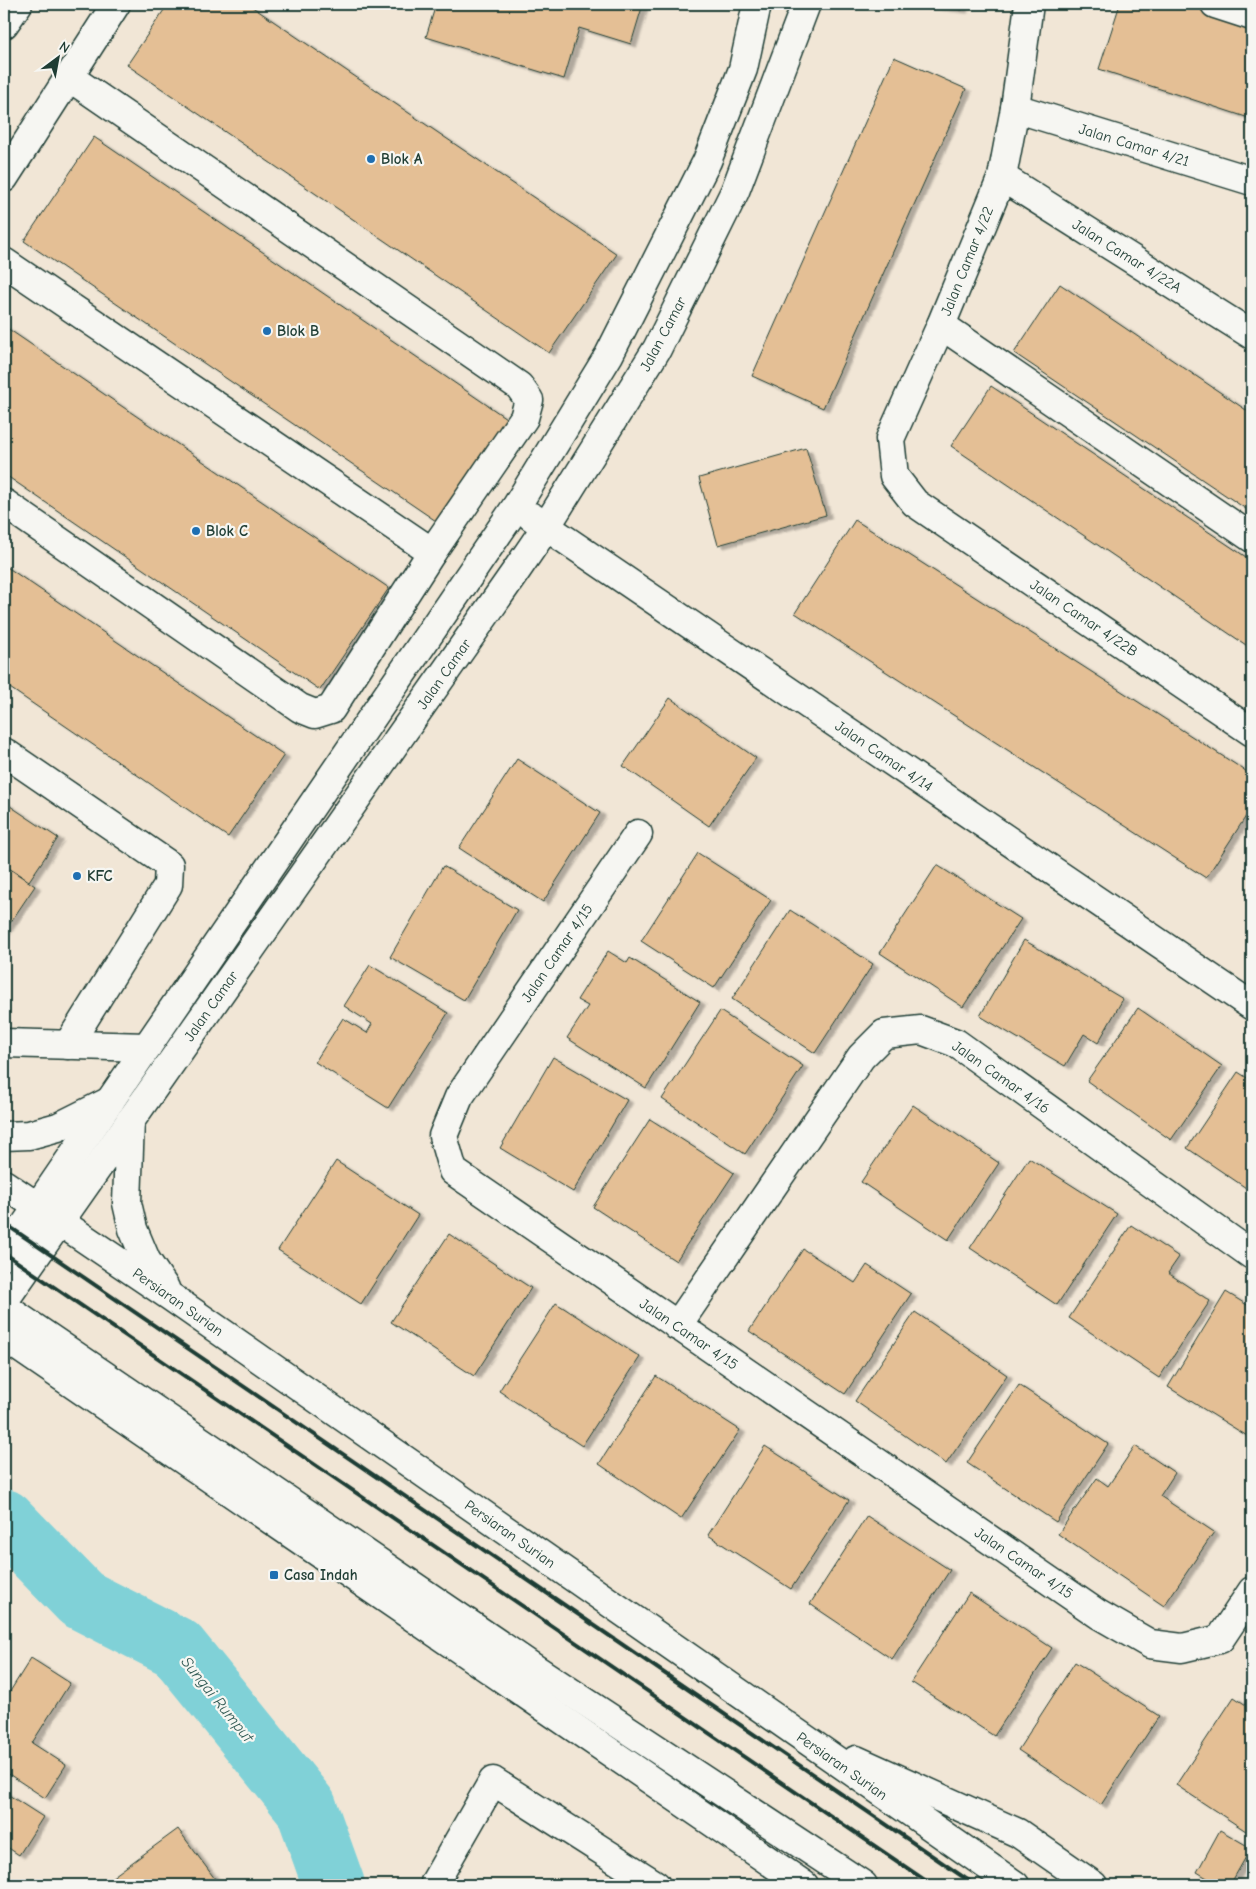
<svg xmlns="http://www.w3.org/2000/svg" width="1256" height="1889" viewBox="0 0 1256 1889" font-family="'Comic Neue',sans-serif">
  <defs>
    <filter id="shadow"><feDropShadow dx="5.5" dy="3" stdDeviation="1" flood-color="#0004"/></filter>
  </defs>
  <rect width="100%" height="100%" fill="#f1e6d6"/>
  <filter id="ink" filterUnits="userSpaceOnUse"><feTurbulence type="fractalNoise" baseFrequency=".02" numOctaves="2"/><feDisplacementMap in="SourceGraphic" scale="10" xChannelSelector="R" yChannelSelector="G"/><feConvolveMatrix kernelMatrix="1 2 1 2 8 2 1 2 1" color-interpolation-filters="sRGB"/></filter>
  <g filter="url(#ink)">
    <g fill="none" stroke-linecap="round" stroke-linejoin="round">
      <path stroke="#80d1d7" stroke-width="62" d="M4,1520L81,1599L177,1648L306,1807L334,1885"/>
    </g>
    <g fill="#e4bf95" stroke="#1f3d34" filter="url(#shadow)">
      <path d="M168,4H248L617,254L549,353L127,65Z"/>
      <path d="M436,4H643L631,44L579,28L564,79L426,37Z"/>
      <path d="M914,4H962V10Z"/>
      <path d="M1120,4H1184L1252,26V119L1099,69Z"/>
      <path d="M894,57L966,89L823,408L752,376Z"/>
      <path d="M94,137L509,420L439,523L24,241Z"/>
      <path d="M1060,284L1252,414V513L1014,353Z"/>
      <path d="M4,326L389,588L320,690L4,474Z"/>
      <path d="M991,386L1252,561V649L951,446Z"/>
      <path d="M806,448L826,515L718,545L699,478Z"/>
      <path d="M855,520L1252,775V807L1206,878L795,613Z"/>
      <path d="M4,565L284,755L228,837L4,684Z"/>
      <path d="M670,698L756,758L709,826L623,766Z"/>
      <path d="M517,759L600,813L543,902L459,848Z"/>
      <path d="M4,802L58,838L29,881L4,865Z"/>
      <path d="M698,853L771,900L714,988L641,941Z"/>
      <path d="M4,865L35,886L4,932Z"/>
      <path d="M937,865L1021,919L963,1007L880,953Z"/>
      <path d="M443,866L517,910L464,1000L390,957Z"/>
      <path d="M790,910L873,964L815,1053L732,999Z"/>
      <path d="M1024,940L1123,999L1098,1043L1084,1034L1065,1066L980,1016Z"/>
      <path d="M608,951L627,963L630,958L700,1002L646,1088L567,1038L588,1006L577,1000Z"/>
      <path d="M370,965L448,1013L388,1108L315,1062L343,1018L367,1033L372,1024L344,1006Z"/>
      <path d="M1138,1008L1222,1066L1171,1140L1087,1081Z"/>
      <path d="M720,1011L803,1066L745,1154L662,1099Z"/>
      <path d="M553,1057L627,1100L573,1192L500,1148Z"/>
      <path d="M1238,1072L1252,1081V1192L1187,1148Z"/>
      <path d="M913,1105L999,1163L948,1240L861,1182Z"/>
      <path d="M650,1119L734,1173L676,1261L593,1207Z"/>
      <path d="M1029,1158L1117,1214L1057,1305L970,1248Z"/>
      <path d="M336,1161L418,1215L361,1304L278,1250Z"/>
      <path d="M1131,1225L1179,1257L1168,1273L1210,1301L1159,1378L1069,1318Z"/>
      <path d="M449,1234L531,1288L474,1376L391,1322Z"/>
      <path d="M803,1249L855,1283L867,1265L911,1294L845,1394L749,1331Z"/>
      <path d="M1226,1292L1252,1308V1439L1168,1387Z"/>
      <path d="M556,1303L640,1357L582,1446L499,1391Z"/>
      <path d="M915,1312L1007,1375L946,1464L855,1401Z"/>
      <path d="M656,1376L740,1430L681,1519L599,1464Z"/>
      <path d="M1019,1385L1108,1444L1056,1522L967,1463Z"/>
      <path d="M765,1446L849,1500L791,1589L708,1535Z"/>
      <path d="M1135,1446L1175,1473L1160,1496L1214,1532L1164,1606L1058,1534L1097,1478L1108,1486Z"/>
      <path d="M867,1516L950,1570L892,1659L810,1604Z"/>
      <path d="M969,1593L1052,1648L994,1736L911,1682Z"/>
      <path d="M31,1658L70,1683L32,1743L66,1765L45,1798L4,1771V1701Z"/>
      <path d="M1075,1662L1159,1716L1101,1805L1018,1750Z"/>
      <path d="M1234,1697L1252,1709V1835L1176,1785Z"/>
      <path d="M4,1792L43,1817L19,1855L4,1845Z"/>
      <path d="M178,1829L215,1879L207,1885H116L111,1878Z"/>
      <path d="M1220,1830L1251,1848L1230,1885H1219L1197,1872Z"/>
    </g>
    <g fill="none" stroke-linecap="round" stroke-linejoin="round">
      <g stroke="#1f3d34" stroke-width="31">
        <g id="minor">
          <path d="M1029,4L1015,108L1002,177L941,325L890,439L894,476L915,503L1252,732"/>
          <path d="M1215,4L1252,16"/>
          <path d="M4,24L18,4"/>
          <path d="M1015,108L1252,181"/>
          <path d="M1002,177L1252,335"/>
          <path d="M4,178L116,4"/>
          <path d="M4,262L432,552"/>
          <path d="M941,325L1252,538"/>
          <path d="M4,503L300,708L315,714L331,709L432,552L524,418L529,400L519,386L69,77"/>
          <path d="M532,517L1252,1006"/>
          <path d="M4,752L169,865L168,885L68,1045"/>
          <path d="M638,834L459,1097L443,1136L453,1171L1098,1614L1150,1644L1182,1648L1220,1639L1252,1591"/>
          <path d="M4,1043L147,1047"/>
          <path d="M4,1256L516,507L609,355L707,161L743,69L757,4"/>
          <path d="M4,1301L516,571L546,527L657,349L735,191L806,4"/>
          <path d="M677,1326L861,1057L884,1034L921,1030L956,1043L1252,1255"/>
          <path d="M435,1885V1882L493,1781L656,1885"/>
        </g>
      </g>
      <g stroke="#1f3d34" stroke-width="31">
        <g id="major">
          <path d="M130,1121L127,1203L133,1229L146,1260L165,1288"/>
          <path d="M4,1136L29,1135L58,1127L110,1101"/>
          <path d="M4,1184L171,1297L1015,1885"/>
          <path d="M4,1307L528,1664L863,1885"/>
          <path d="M4,1337L804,1885"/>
          <path d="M856,1760L1018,1833L1093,1885"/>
        </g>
      </g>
      <use href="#minor" stroke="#f6f6f2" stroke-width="28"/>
      <use href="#major" stroke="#f6f6f2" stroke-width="28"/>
      <g stroke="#1f3d34" stroke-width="4">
        <path d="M4,1223L975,1885"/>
        <path d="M4,1253L932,1885"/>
      </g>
    </g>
  </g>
  <g fill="#1f6fb2" stroke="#f6f6f2" stroke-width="2">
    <circle cx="371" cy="159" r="5"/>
    <circle cx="267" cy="331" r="5"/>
    <circle cx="196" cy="531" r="5"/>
    <circle cx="77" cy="876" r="5"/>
    <rect x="269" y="1570" width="10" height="10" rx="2.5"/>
  </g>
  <g text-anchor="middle" stroke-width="4.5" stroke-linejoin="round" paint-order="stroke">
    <g font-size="15" fill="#1f3d34" stroke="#f6f6f2">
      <text transform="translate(1134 145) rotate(17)" y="5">Jalan Camar 4/21</text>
      <text transform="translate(1127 256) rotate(32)" y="5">Jalan Camar 4/22A</text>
      <text transform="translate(967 261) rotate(-68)" y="5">Jalan Camar 4/22</text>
      <text transform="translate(663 334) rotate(-62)" y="5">Jalan Camar</text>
      <text transform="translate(1084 618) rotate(34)" y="5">Jalan Camar 4/22B</text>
      <text transform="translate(444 674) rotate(-55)" y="5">Jalan Camar</text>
      <text transform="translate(884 756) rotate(34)" y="5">Jalan Camar 4/14</text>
      <text transform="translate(557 953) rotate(-56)" y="5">Jalan Camar 4/15</text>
      <text transform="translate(211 1006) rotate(-55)" y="5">Jalan Camar</text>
      <text transform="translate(1001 1077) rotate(35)" y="5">Jalan Camar 4/16</text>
      <text transform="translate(178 1302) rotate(35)" y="5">Persiaran Surian</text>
      <text transform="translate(689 1334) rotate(34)" y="5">Jalan Camar 4/15</text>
      <text transform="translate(510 1534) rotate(35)" y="5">Persiaran Surian</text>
      <text transform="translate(1024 1563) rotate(34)" y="5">Jalan Camar 4/15</text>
      <text transform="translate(842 1766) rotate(35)" y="5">Persiaran Surian</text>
    </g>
    <g font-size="15" font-weight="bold" fill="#1f3d34" stroke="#f6f6f2" text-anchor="start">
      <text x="381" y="164">Blok A</text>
      <text x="277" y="336">Blok B</text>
      <text x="206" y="536">Blok C</text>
      <text x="87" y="881">KFC</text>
      <text x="284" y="1580">Casa Indah</text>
    </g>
    <g font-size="16" font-style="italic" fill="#325b55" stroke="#f6f6f2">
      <text transform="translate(218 1699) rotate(51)" y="6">Sungai Rumput</text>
    </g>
  </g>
  <rect width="1256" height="1889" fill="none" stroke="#f6f6f2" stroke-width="20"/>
  <rect x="10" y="10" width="1236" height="1869" fill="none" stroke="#1f3d34" stroke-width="2" filter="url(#ink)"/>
  <g transform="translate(58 58) rotate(32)" stroke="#f6f6f2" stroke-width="4" paint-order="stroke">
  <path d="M0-4L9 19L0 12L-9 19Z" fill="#1f3d34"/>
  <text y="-8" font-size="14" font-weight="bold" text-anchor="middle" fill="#1f3d34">N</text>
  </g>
</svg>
